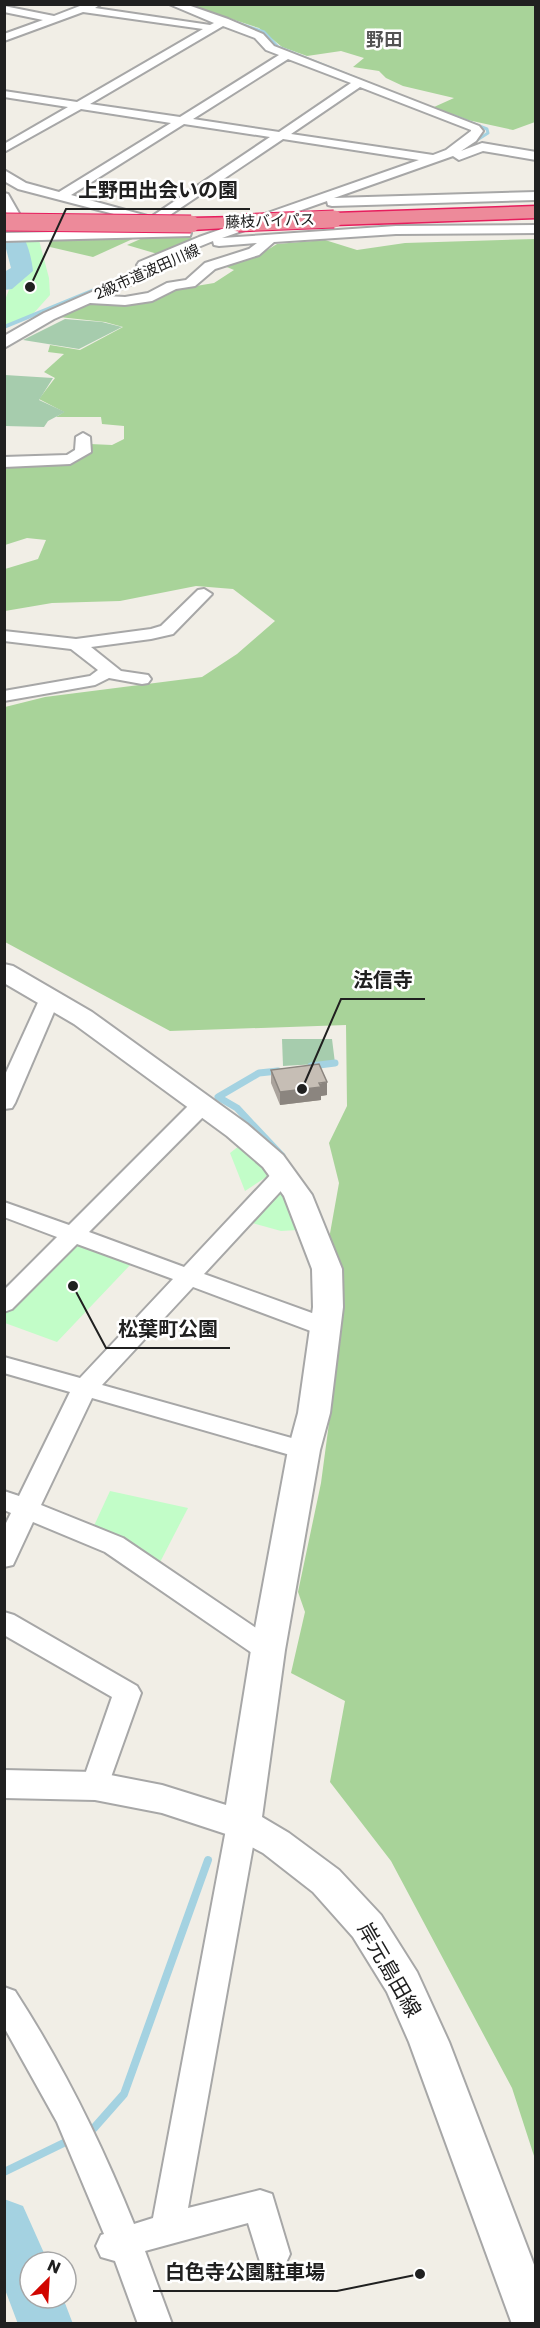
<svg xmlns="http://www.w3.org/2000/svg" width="540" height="2328" viewBox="0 0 540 2328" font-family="Poppins,'Noto Sans JP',sans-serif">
  <rect width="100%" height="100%" fill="#f1eee6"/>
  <g fill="#a8d399">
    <path d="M188,5H535V122L513,130L463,119L434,107L454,98L403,86L386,78L379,71L353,67L364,58L341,51L307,56L282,47L259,28Z"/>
    <path d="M178,235L200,240L161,255L127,245L145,237Z"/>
    <path d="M137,237L93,257L50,247L49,240Z"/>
    <path d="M535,239V2159L512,2088L391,1861L330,1782L345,1701L291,1673L305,1612L298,1592L321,1483L337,1363L329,1239L339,1183L329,1143L347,1106L346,1025L170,1031L5,942V707L45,697L202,677L237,654L275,621L233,589L196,586L120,601L52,603L5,611V569L38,559L46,540L27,538L5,545V461L72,460L90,444L112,445L124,439V426L102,424L101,417H56L64,412L39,399L55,378L44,372L64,354L48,352L50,345L80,350L123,327L105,322L59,317L89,300L138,302L172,290L214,283L234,270L222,265L245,260L264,252L277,244L325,240L357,250L405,243Z"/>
  </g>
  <g fill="#a6ccad">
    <path d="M65,319L102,322L122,327L79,349L23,340Z"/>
    <path d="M5,375L53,378L39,400L65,412L48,421L44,427L5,426Z"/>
    <path d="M282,1039H332L335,1063L283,1066Z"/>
  </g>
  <g fill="#c2fdc8">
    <path d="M39,240L49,278L50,295L32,315L5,328V300L15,274L6,241Z"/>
    <path d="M239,1146L250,1156L261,1161L271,1174L245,1191L230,1153Z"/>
    <path d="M276,1189L287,1201L298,1230L281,1231L245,1221Z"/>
    <path d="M79,1243L132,1263L57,1342L5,1323L4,1315Z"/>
    <path d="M110,1491L188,1508L157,1568L92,1530Z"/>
  </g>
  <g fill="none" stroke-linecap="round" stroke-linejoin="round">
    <g stroke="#a4d2e1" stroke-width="3">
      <path d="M235,22L264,32L278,47L383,89"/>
      <path d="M454,116L487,129L488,133L457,153"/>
    </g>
    <path stroke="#a4d2e1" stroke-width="4" d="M4,327L121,279"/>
    <g stroke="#a4d2e1" stroke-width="7">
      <path d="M311,1066L335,1063"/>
      <path d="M278,1071L259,1073L218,1097L237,1108L282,1156"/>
    </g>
    <g stroke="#a4d2e1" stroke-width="8">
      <path d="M87,2132L94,2128L124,2094L208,1860"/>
      <path d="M4,2172L72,2139"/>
    </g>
    <g fill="#a4d2e1" fill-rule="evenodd">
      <path d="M4,220C24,225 31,253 33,271L12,289L4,290V272L11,268L4,241Z"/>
      <path d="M4,2199L23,2206L48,2262H30V2298H63L73,2324H18L4,2287Z"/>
    </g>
    <g stroke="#a7a7a7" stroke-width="4">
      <g id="minor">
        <path d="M85,4H101L95,8L210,25L214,23L169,4H185L228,19L263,34L274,46L479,126L483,131L476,141L461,151L482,143L536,152V160L483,151L459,160L453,156L334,198L536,192V200L332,206L328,205L327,201L222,238L396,226L536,225V233L396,234L274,242L259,255L215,269L195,286L176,289L152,301L125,305L90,303L54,319L4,348V336L44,313L144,269L137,265L139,262L199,237L419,160L283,139L161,221L168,226L163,230L185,229L191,233L190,236L4,241V233L161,230L133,219L18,189L4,181V170L26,183L59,192L171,123L81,109L4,152V144L68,107L4,97V91L77,102L203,29L83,12L4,41V34L43,20L4,12V6L54,16ZM223,26L255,38L266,50L279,55L180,117L90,104ZM288,59L351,83L279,132L193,119ZM360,87L471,130V131L446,150L433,155L291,134ZM184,124L270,137L151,217L71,195ZM213,241L214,245L219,246L257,243L249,249L205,263L186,280L167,283L148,293L125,297L105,296L168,268L170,265L164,261Z"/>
        <path d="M4,193L8,194L20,215H41L47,219L41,223L12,222L4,209Z"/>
        <path d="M83,433L90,437L91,452L70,464L4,467V457L67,455L75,450L76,437Z"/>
        <path d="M204,589L212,594L173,634L151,639L91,647L121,671L148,675L151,679L148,683L142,684L109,678L95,685L4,701V691L90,676L98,670L71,649L4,641V631L76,639L151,629L161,626L198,590Z"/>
        <path d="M50,992L57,994L60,998L15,1103L12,1108L4,1109V1077L40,998L43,994Z"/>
        <path d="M202,1098L210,1100L213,1105L210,1110L89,1232L184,1267L275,1170L283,1168L291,1170L294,1175L291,1180L204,1274L334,1321L337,1327L334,1333L325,1335L316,1333L193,1287L102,1385L313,1444L317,1450L313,1456L304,1459L92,1398L41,1505L123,1538L278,1643L282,1650L278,1657L268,1660L258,1657L105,1552L33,1522L13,1565L4,1567V1527L11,1513L4,1510V1491L19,1496L70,1392L4,1373V1357L80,1378L173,1279L77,1244L12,1309L4,1312V1290L57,1237L4,1217V1202L69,1225L194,1100Z"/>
        <path d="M4,1612L14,1615L137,1686L141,1693L105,1794L95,1797L85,1794L81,1786L112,1697L4,1635Z"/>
        <path d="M242,1812L252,1816L257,1824L188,2208L260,2190L272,2194L290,2254L285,2265L273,2269L261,2265L248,2223L145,2251L172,2324H138L115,2261L101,2257L96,2246L101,2235L104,2234L57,2122L4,2027V1987L15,1991C63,2065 101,2142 134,2224L153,2218L227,1824L232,1816Z"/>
      </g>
    </g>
    <g stroke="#a7a7a7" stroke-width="4">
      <path id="tertiary" d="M4,964L13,966L92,1012L247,1124L283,1155L312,1195L342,1269L343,1307L330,1413L320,1450L285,1650L262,1817L289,1833L339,1870L381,1915L417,1972L449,2042L536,2270V2324H512L409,2042L387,1992L353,1937L313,1892L263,1853L229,1835L162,1813L95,1800L4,1798V1770L95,1772L162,1785L226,1805L251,1650L288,1450L298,1413L313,1307L312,1269L284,1196L263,1167L227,1136L74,1024L4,983Z"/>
    </g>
    <g stroke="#e61d5d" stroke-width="3">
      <g id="motorway">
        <path d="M536,206V218L334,225L327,223L325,219L327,215L334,213Z"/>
        <path d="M238,217L245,219L247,223L245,227L191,230L184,228L182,224L184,220L191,218Z"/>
      </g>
    </g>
    <use href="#minor" fill="#fff" fill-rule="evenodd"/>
    <use href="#tertiary" fill="#fff" fill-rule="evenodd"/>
    <use href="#motorway" fill="#ed8a9a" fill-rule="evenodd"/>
    <g stroke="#e61d5d" stroke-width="19" stroke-linecap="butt">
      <g id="motorway-bridge">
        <path d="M4,222L191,224"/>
        <path d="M238,223L334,219"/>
      </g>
    </g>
    <use href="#motorway-bridge" stroke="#ed8a9a" stroke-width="17"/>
  </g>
  <path fill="#aaa39c" d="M271,1070L327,1095L321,1096V1100L280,1105L271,1083Z"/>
  <path fill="#8b857f" d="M327,1082V1095L321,1096V1100L280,1105V1092Z"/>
  <path fill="#c6beb5" stroke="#8b857f" stroke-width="1.5" d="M319,1064L327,1082L319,1083L321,1087L280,1092L271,1070Z"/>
  <g text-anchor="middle" stroke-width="5" stroke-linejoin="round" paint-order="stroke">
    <g font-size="15" fill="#202020" stroke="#fff">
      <text transform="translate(270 221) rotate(-2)" y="5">藤枝バイパス</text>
      <text transform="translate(147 272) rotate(-24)" y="5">2級市道波田川線</text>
    </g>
    <g font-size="18" font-weight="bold" fill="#535353" stroke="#fff">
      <text x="384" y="46">野田</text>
    </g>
    <g font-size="21" fill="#202020" stroke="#fff">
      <text transform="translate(389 1970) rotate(60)" y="7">岸元島田線</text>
    </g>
  </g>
  <path fill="none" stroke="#202020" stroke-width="2" d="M30 287L66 209H250M302 1089L341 999H425M73 1286L106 1348H230M420 2274L337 2291H153"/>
  <g fill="#202020" stroke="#fff" stroke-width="2">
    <circle cx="30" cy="287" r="6"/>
    <circle cx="302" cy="1089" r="6"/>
    <circle cx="73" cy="1286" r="6"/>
    <circle cx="420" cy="2274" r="6"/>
  </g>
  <g font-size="20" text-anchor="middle" font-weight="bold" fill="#202020" stroke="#fff" stroke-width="5" stroke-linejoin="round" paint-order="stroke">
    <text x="158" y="197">上野田出会いの園</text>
    <text x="383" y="987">法信寺</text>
    <text x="168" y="1336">松葉町公園</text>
    <text x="245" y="2279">白色寺公園駐車場</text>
  </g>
  <rect width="540" height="2328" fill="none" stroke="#202020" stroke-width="12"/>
  <g transform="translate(48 2280) rotate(24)"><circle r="28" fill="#ffffff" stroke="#a6a6a6" stroke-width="1.5"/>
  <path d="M0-4.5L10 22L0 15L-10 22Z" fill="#d10500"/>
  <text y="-9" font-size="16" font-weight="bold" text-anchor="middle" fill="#202020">N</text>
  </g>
</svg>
